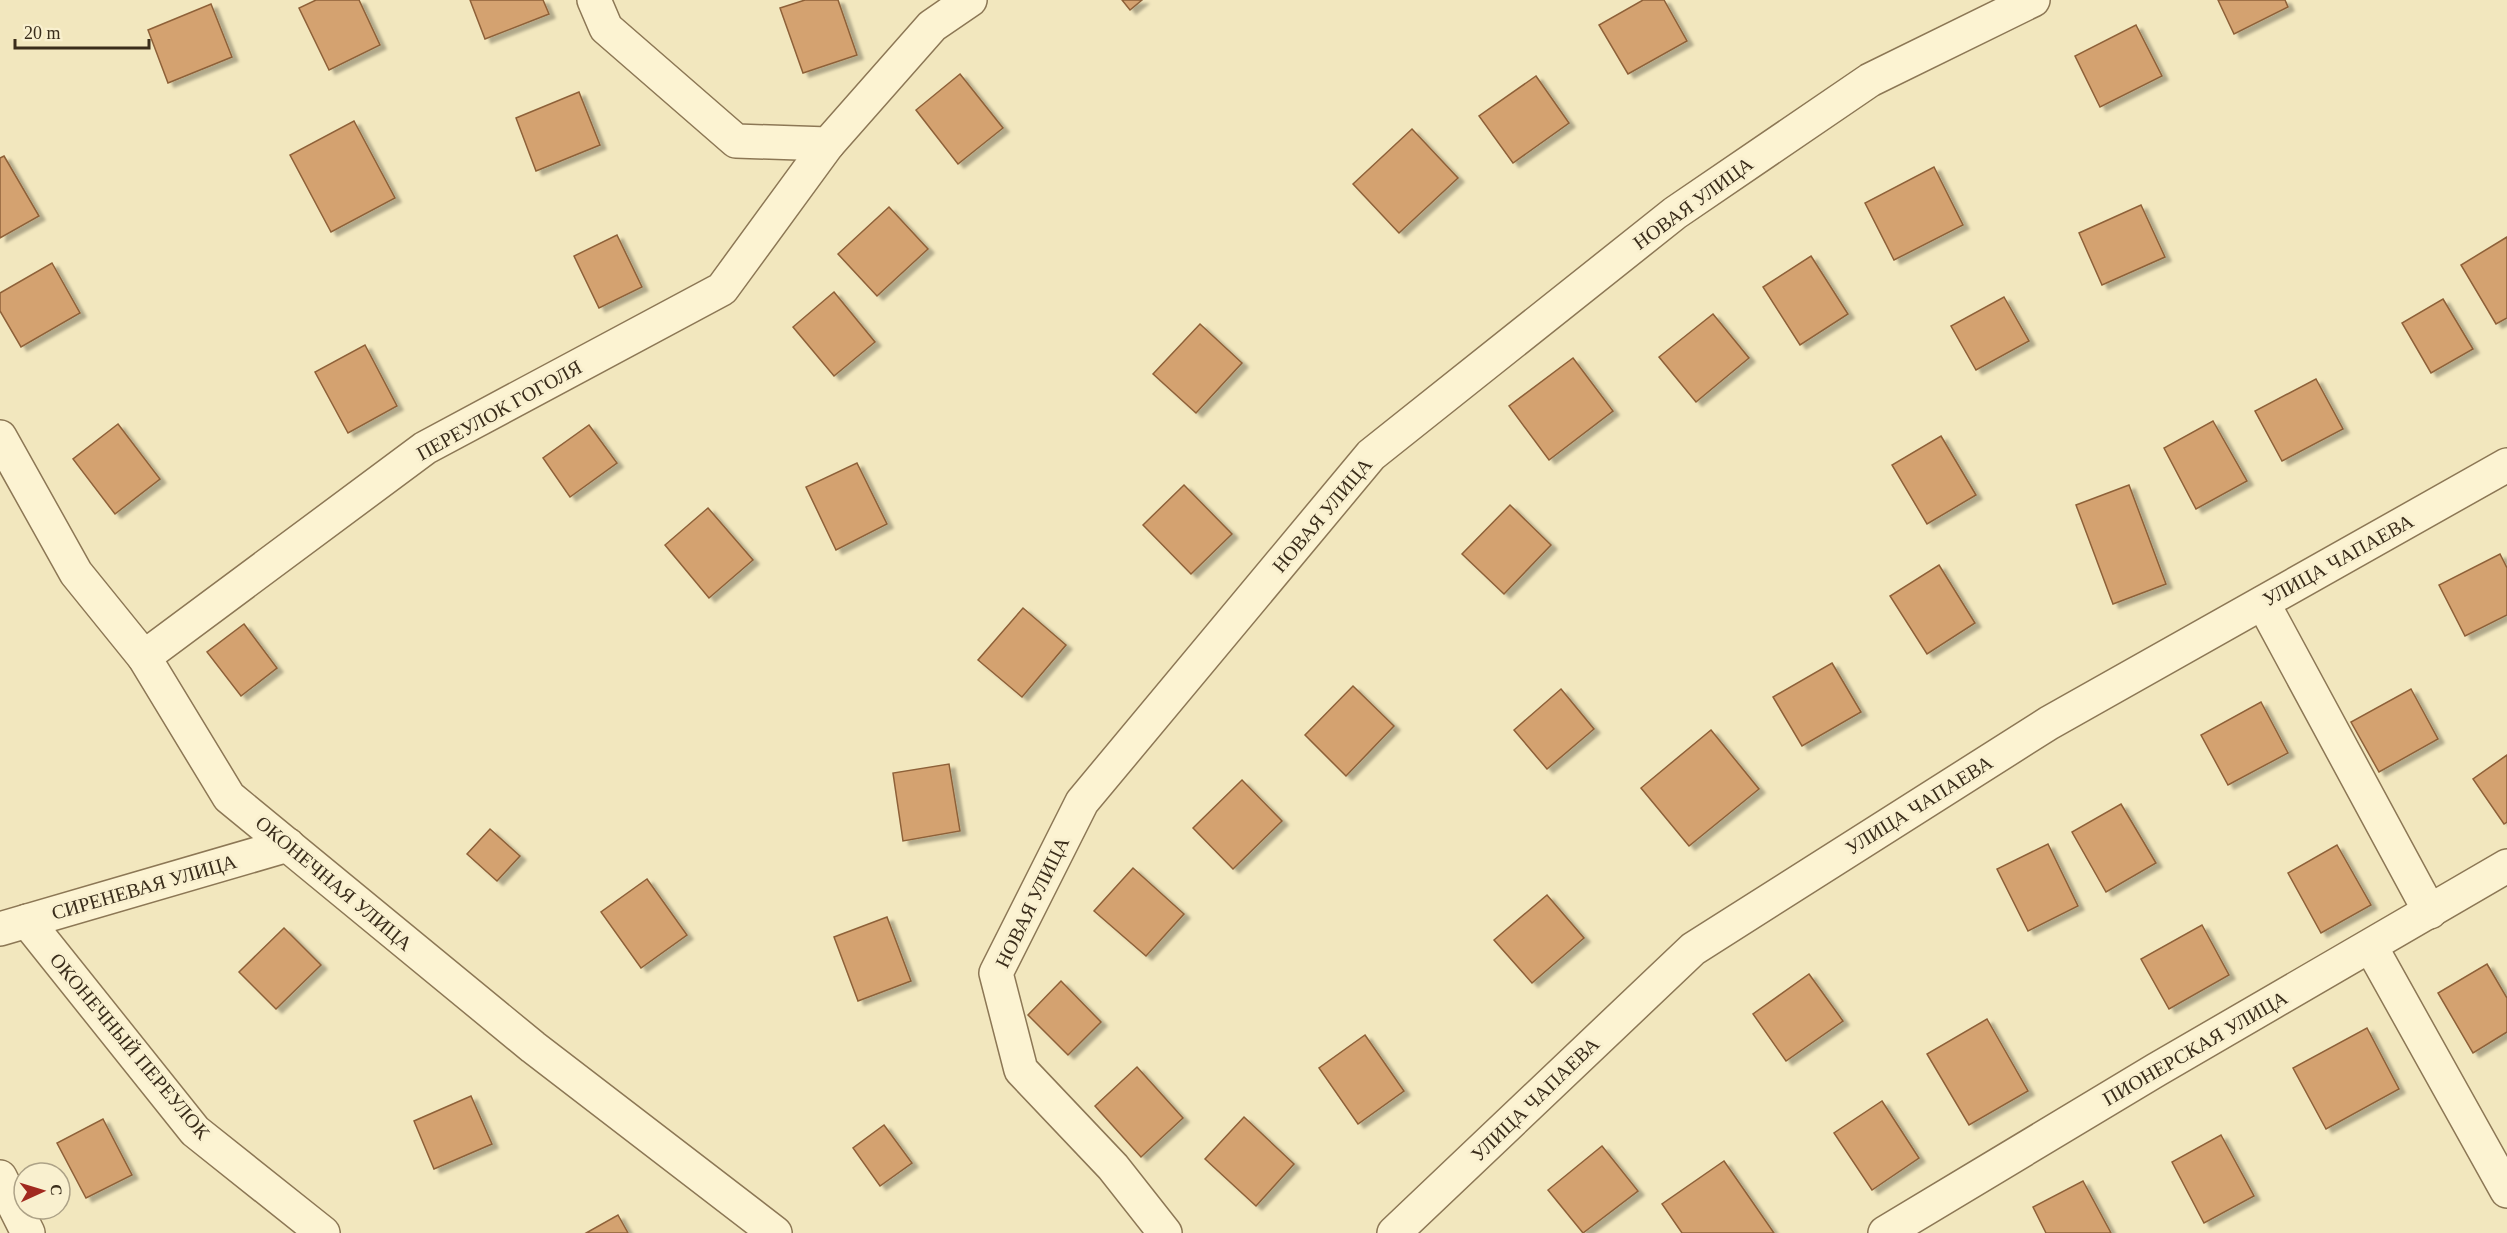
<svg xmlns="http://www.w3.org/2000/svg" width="2507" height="1233" viewBox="0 0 2507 1233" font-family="Georgia,serif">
  <defs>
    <filter id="shadow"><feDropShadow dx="6" dy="4" stdDeviation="1.5" flood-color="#0004"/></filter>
  </defs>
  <rect width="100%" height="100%" fill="#f2e7be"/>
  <g fill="#d4a270" stroke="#8e6139" stroke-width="1.5" filter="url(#shadow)">
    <path d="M316,0H359L380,45L329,70L299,8Z"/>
    <path d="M470,0H543L549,14L485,39Z"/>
    <path d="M805,0H838L857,55L803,73L780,8Z"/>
    <path d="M1122,0H1142L1130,10Z"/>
    <path d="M1643,0H1664L1687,41L1628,74L1599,25Z"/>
    <path d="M2218,0H2285L2288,7L2234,34Z"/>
    <path d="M211,4L232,57L168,83L148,30Z"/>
    <path d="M2136,25L2162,76L2100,107L2075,56Z"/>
    <path d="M960,74L1003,128L958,164L916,110Z"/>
    <path d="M1536,76L1569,123L1513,163L1479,116Z"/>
    <path d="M579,92L600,145L536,171L516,118Z"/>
    <path d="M354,121L395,198L331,232L290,155Z"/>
    <path d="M1412,129L1458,178L1399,233L1353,184Z"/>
    <path d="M4,156L39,216L0,238V158Z"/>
    <path d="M1934,167L1963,225L1894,260L1865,203Z"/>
    <path d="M2141,205L2165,257L2102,285L2079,233Z"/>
    <path d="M889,207L928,249L877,296L838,254Z"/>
    <path d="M617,235L642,287L599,308L574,256Z"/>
    <path d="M2507,237V318L2496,324L2461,265Z"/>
    <path d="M1811,256L1848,314L1800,345L1763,287Z"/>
    <path d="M52,263L80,313L21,347L0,311V293Z"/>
    <path d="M834,292L875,342L834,376L793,327Z"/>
    <path d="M2004,297L2029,341L1976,370L1951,326Z"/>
    <path d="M2443,299L2473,349L2431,373L2402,323Z"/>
    <path d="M1713,314L1749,358L1696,402L1659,357Z"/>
    <path d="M1200,324L1242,363L1196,413L1153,374Z"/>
    <path d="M365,345L397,406L348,433L315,372Z"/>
    <path d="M1573,358L1613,411L1549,460L1509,406Z"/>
    <path d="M2316,379L2343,429L2282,461L2255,411Z"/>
    <path d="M2213,421L2247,481L2196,509L2164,448Z"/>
    <path d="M118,424L160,479L115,514L73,459Z"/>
    <path d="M589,425L617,463L570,497L543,458Z"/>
    <path d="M1941,436L1976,495L1927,524L1892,465Z"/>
    <path d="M857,463L887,524L836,550L806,487Z"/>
    <path d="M1184,485L1232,534L1191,574L1143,525Z"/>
    <path d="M2129,485L2166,584L2113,604L2076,505Z"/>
    <path d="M1510,505L1551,545L1504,594L1462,554Z"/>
    <path d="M708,508L753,560L709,598L665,545Z"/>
    <path d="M2500,554L2507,568V615L2465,636L2439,585Z"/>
    <path d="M1939,565L1975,623L1927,654L1890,596Z"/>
    <path d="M1023,608L1066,645L1022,697L978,660Z"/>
    <path d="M244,624L277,668L241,696L207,652Z"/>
    <path d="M1832,663L1861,712L1802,746L1773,697Z"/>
    <path d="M1353,686L1394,726L1346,776L1305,735Z"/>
    <path d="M1561,689L1594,729L1547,769L1514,730Z"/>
    <path d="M2411,689L2438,739L2379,772L2351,722Z"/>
    <path d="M2261,702L2288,753L2228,785L2201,735Z"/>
    <path d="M1711,730L1759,789L1689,846L1641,788Z"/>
    <path d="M2507,755V822L2504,824L2473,779Z"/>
    <path d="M949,764L960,831L903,841L893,773Z"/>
    <path d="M1242,780L1282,821L1233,869L1193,828Z"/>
    <path d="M2121,804L2156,863L2106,892L2072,832Z"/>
    <path d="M490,829L520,856L497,881L467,854Z"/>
    <path d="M2048,844L2078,906L2028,931L1997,869Z"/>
    <path d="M2337,845L2371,905L2321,933L2288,873Z"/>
    <path d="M1133,868L1184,914L1146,956L1094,911Z"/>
    <path d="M647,879L687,935L641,968L601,912Z"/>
    <path d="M1547,895L1584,938L1532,983L1494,940Z"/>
    <path d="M887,917L911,981L858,1001L834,937Z"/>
    <path d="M2202,925L2229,975L2169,1009L2141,959Z"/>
    <path d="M284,928L321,965L276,1009L239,972Z"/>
    <path d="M2487,964L2507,998V1032L2473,1053L2438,993Z"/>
    <path d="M1809,974L1843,1021L1786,1061L1753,1014Z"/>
    <path d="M1061,981L1101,1022L1068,1055L1028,1015Z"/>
    <path d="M1987,1019L2028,1091L1969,1125L1927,1054Z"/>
    <path d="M2367,1028L2399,1089L2326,1129L2293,1068Z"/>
    <path d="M1365,1035L1404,1091L1358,1124L1319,1068Z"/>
    <path d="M1137,1067L1183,1118L1141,1157L1095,1106Z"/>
    <path d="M471,1096L492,1144L434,1169L414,1121Z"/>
    <path d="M1882,1101L1919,1158L1872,1190L1834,1133Z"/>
    <path d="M1244,1117L1294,1164L1256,1206L1205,1159Z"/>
    <path d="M103,1119L132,1175L86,1198L57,1143Z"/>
    <path d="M884,1125L912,1163L880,1186L853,1148Z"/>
    <path d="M2221,1135L2254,1196L2204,1223L2172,1162Z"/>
    <path d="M1602,1146L1638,1191L1583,1233L1548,1190Z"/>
    <path d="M1724,1161L1774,1233H1682L1662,1204Z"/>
    <path d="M2083,1181L2111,1233H2046L2033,1207Z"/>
    <path d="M618,1215L628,1233H586Z"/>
  </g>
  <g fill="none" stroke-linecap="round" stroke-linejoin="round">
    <g stroke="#8c7755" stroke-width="36">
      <g id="minor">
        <path d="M594,0L606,28L736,141L828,144L932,26L970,0"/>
        <path d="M0,437L76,573L144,657L229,797L533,1047L775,1233"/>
        <path d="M2263,603L2430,912"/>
        <path d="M144,657L425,448L722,289L828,144"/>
        <path d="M27,921L195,1131L323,1233"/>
        <path d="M0,929L288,845"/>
        <path d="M2371,947L2507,1191"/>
        <path d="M0,1177L28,1233"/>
        <path d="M1165,1233L1113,1167L1021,1070L996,973L1082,802L1371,455L1675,213L1870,80L2033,0"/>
        <path d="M1394,1233L1693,949L2049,723L2507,465"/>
        <path d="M1885,1233L2156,1070L2507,866"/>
      </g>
    </g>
    <use href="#minor" stroke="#fcf3d2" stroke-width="33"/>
  </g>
  <g text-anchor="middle" stroke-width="6" stroke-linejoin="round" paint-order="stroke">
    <g font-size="20" fill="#3a2d1b" stroke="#f9f0cf">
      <text transform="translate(1693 203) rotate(-36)" y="7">НОВАЯ УЛИЦА</text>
      <text transform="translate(499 410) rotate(-29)" y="7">ПЕРЕУЛОК ГОГОЛЯ</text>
      <text transform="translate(1322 515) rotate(-50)" y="7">НОВАЯ УЛИЦА</text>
      <text transform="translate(2338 560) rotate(-29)" y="7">УЛИЦА ЧАПАЕВА</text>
      <text transform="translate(1919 805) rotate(-32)" y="7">УЛИЦА ЧАПАЕВА</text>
      <text transform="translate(334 883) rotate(40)" y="7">ОКОНЕЧНАЯ УЛИЦА</text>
      <text transform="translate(144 887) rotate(-16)" y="7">СИРЕНЕВАЯ УЛИЦА</text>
      <text transform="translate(1032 902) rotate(-64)" y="7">НОВАЯ УЛИЦА</text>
      <text transform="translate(130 1046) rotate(50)" y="7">ОКОНЕЧНЫЙ ПЕРЕУЛОК</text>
      <text transform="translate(2195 1048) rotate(-30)" y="7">ПИОНЕРСКАЯ УЛИЦА</text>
      <text transform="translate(1535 1099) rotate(-44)" y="7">УЛИЦА ЧАПАЕВА</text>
    </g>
  </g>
  <g transform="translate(42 1191) rotate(86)"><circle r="28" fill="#f9f0cf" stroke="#ada287" stroke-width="1.5"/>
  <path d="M0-4.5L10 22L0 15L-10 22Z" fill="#a1291f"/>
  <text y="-9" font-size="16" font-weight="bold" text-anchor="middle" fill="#3a2d1b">С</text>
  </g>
  <path d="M15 39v9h134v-9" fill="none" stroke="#3a2d1b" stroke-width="3"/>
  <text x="24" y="39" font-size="18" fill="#3a2d1b" stroke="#f9f0cf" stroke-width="4.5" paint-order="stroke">20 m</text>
</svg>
